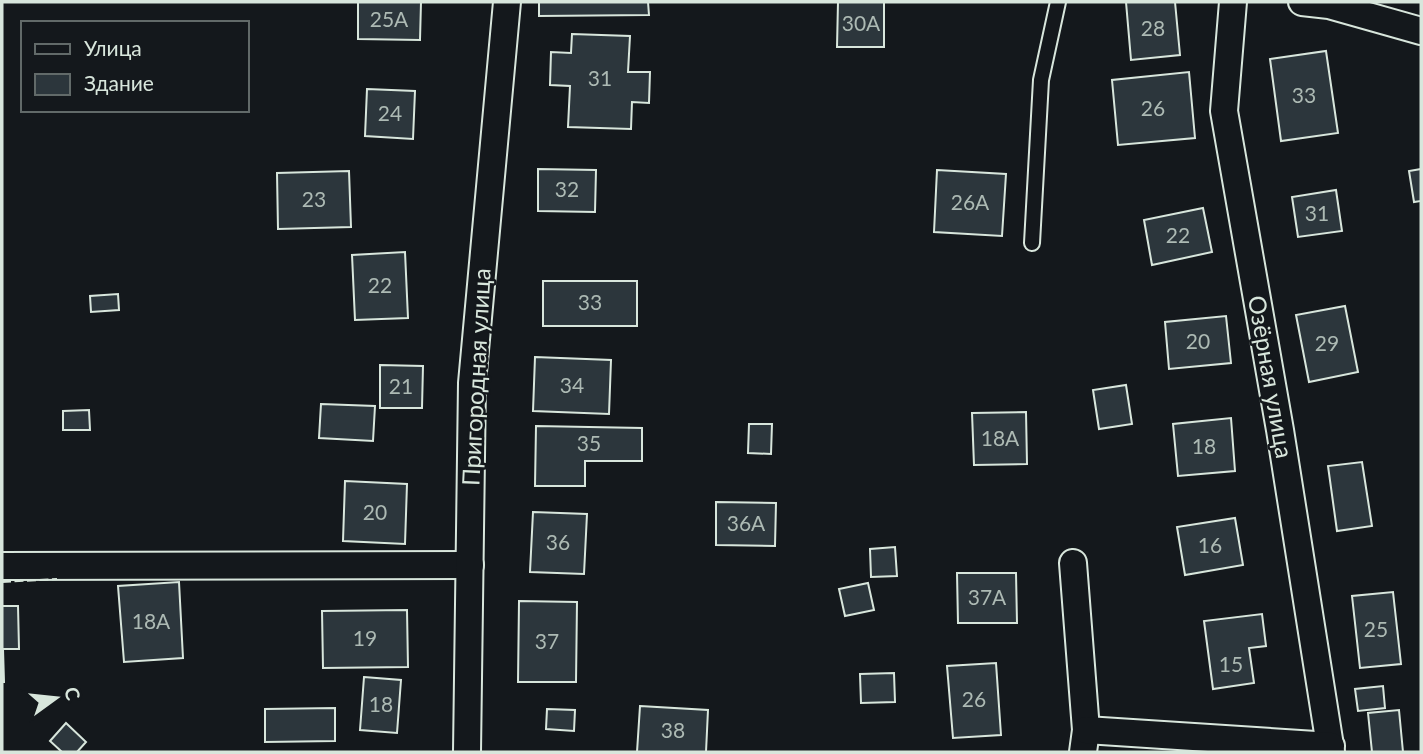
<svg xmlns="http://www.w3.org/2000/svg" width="1423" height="754" viewBox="0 0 1423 754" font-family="Lato,sans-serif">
  <rect width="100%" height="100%" fill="#14181c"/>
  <g fill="#2c363c" stroke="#d8e6dc" stroke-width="2">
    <path d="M358,2H421L420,40L358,39Z"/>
    <path d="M539,2H648L649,15L539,16Z"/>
    <path d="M838,2H884V47H837Z"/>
    <path d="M1126,2H1175L1180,55L1131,60Z"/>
    <path d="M572,34L630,36L628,72H650L649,103L632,102L631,129L568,127L570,86L550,85L551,52L571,53Z"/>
    <path d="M1326,51L1338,133L1281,141L1270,59Z"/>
    <path d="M1189,72L1195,138L1118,145L1112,80Z"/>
    <path d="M367,89L415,91L413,139L365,136Z"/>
    <path d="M538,169L596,170L595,212L538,211Z"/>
    <path d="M1421,169V201L1414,202L1409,171Z"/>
    <path d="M937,170L1006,174L1002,236L934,232Z"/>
    <path d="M349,171L351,227L278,229L277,173Z"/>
    <path d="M1336,190L1342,231L1298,237L1292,197Z"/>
    <path d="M1203,208L1212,252L1152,265L1144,220Z"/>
    <path d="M405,252L408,318L355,320L352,255Z"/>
    <rect x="543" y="281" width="94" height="45"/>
    <path d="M118,294L119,310L91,312L90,296Z"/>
    <path d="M1345,306L1358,372L1309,382L1296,315Z"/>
    <path d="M1226,316L1231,363L1169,369L1165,322Z"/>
    <path d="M535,357L611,360L609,414L533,411Z"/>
    <path d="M380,365L423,366L422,408H380Z"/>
    <path d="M1126,385L1132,424L1099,429L1093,390Z"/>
    <path d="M321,404L375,406L373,441L319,438Z"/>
    <path d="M89,410L90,430H63V411Z"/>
    <path d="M1026,412L1027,464L974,465L972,413Z"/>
    <path d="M1231,418L1235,471L1178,476L1173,424Z"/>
    <path d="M749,424H772L771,454L748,453Z"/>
    <path d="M536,426L642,428V461H585V486H535Z"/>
    <path d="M1362,462L1372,526L1337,531L1328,466Z"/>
    <path d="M345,481L407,484L405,544L343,541Z"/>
    <path d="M716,502L776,503L775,546L716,545Z"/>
    <path d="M533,512L587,514L584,574L530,572Z"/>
    <path d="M1235,518L1243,565L1185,575L1177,527Z"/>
    <path d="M895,547L897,576L871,577L870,549Z"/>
    <path d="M957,573H1016L1017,623H958Z"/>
    <path d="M179,582L183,658L124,662L118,586Z"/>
    <path d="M868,583L874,610L845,616L839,589Z"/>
    <path d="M1393,592L1401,664L1360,668L1352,596Z"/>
    <path d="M519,601L577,602L576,682H518Z"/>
    <path d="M2,606H18L19,649H3L4,682H2Z"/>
    <path d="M407,610L408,667L323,668L322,611Z"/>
    <path d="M1262,614L1266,646L1249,648L1254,683L1213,689L1204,621Z"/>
    <path d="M996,663L1001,735L953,738L947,666Z"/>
    <path d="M894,673L895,702L861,703L860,674Z"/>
    <path d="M364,677L401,680L397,733L360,730Z"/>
    <path d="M1383,686L1385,708L1358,711L1355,689Z"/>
    <path d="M640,706L708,710L706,752H637Z"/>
    <path d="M335,708V741L265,742V709Z"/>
    <path d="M547,709L575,710L574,731L546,729Z"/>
    <path d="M1399,710L1403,752H1372L1368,713Z"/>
    <path d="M66,723L86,742L77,752H62L50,741Z"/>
  </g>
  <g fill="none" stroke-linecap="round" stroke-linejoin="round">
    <g stroke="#d8e6dc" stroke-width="18">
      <path id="lane" d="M1032,243L1041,80L1058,2"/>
    </g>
    <g stroke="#d8e6dc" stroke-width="30">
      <g id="street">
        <path d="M1233,2L1224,111L1280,430L1331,752"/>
        <path d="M1302,2L1329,5L1421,31"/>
        <path d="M1073,563L1086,730L1083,752"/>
        <path d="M2,566L470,565"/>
        <path d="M1086,730L1331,746"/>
        <path d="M467,752L472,383L507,2"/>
      </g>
    </g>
    <use href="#lane" stroke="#14181c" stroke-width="14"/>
    <use href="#street" stroke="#14181c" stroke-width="26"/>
    <path stroke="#d8e6dc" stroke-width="2" stroke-dasharray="9 3.5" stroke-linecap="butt" d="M2,582L57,579"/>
  </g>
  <g text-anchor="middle" stroke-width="5" stroke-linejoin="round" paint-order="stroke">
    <g font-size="21" fill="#adbab4">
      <text x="389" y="27">25А</text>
      <text x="861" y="31">30А</text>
      <text x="1153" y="36">28</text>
      <text x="600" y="86">31</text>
      <text x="1304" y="103">33</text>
      <text x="1153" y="116">26</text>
      <text x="390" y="121">24</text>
      <text x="567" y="197">32</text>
      <text x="314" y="207">23</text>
      <text x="970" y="210">26А</text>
      <text x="1317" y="221">31</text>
      <text x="1178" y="243">22</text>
      <text x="380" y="293">22</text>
      <text x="590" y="310">33</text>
      <text x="1198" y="349">20</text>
      <text x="1327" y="351">29</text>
      <text x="572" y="393">34</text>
      <text x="401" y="394">21</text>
      <text x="1000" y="446">18А</text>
      <text x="589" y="451">35</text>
      <text x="1204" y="454">18</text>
      <text x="375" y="520">20</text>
      <text x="746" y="531">36А</text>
      <text x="558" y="550">36</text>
      <text x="1210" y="553">16</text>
      <text x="987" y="605">37А</text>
      <text x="151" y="629">18А</text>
      <text x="1376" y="637">25</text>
      <text x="365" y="646">19</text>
      <text x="547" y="649">37</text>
      <text x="1231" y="672">15</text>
      <text x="974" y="707">26</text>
      <text x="381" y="712">18</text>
      <text x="673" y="738">38</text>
    </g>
    <g font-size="24" fill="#d8e6dc" stroke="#14181c">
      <text transform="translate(477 377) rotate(-87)" y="8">Пригородная улица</text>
      <text transform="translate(1270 377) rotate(80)" y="8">Озёрная улица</text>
    </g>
  </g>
  <rect width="1423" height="754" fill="none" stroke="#d8e6dc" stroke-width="7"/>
  <rect x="21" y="21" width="228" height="91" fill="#14181c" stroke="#626a69" stroke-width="2"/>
  <rect x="35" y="44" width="35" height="10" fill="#14181c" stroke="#626a69" stroke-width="2"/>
  <text x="84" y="56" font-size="21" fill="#d8e6dc">Улица</text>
  <rect x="35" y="74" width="35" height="21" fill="#2c363c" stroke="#626a69" stroke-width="2"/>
  <text x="84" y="91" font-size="21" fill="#d8e6dc">Здание</text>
  <g transform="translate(56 698) rotate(75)" stroke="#14181c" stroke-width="5" paint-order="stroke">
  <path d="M0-5L12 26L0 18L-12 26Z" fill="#d8e6dc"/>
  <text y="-10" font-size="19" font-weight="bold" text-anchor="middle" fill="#d8e6dc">С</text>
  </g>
</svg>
